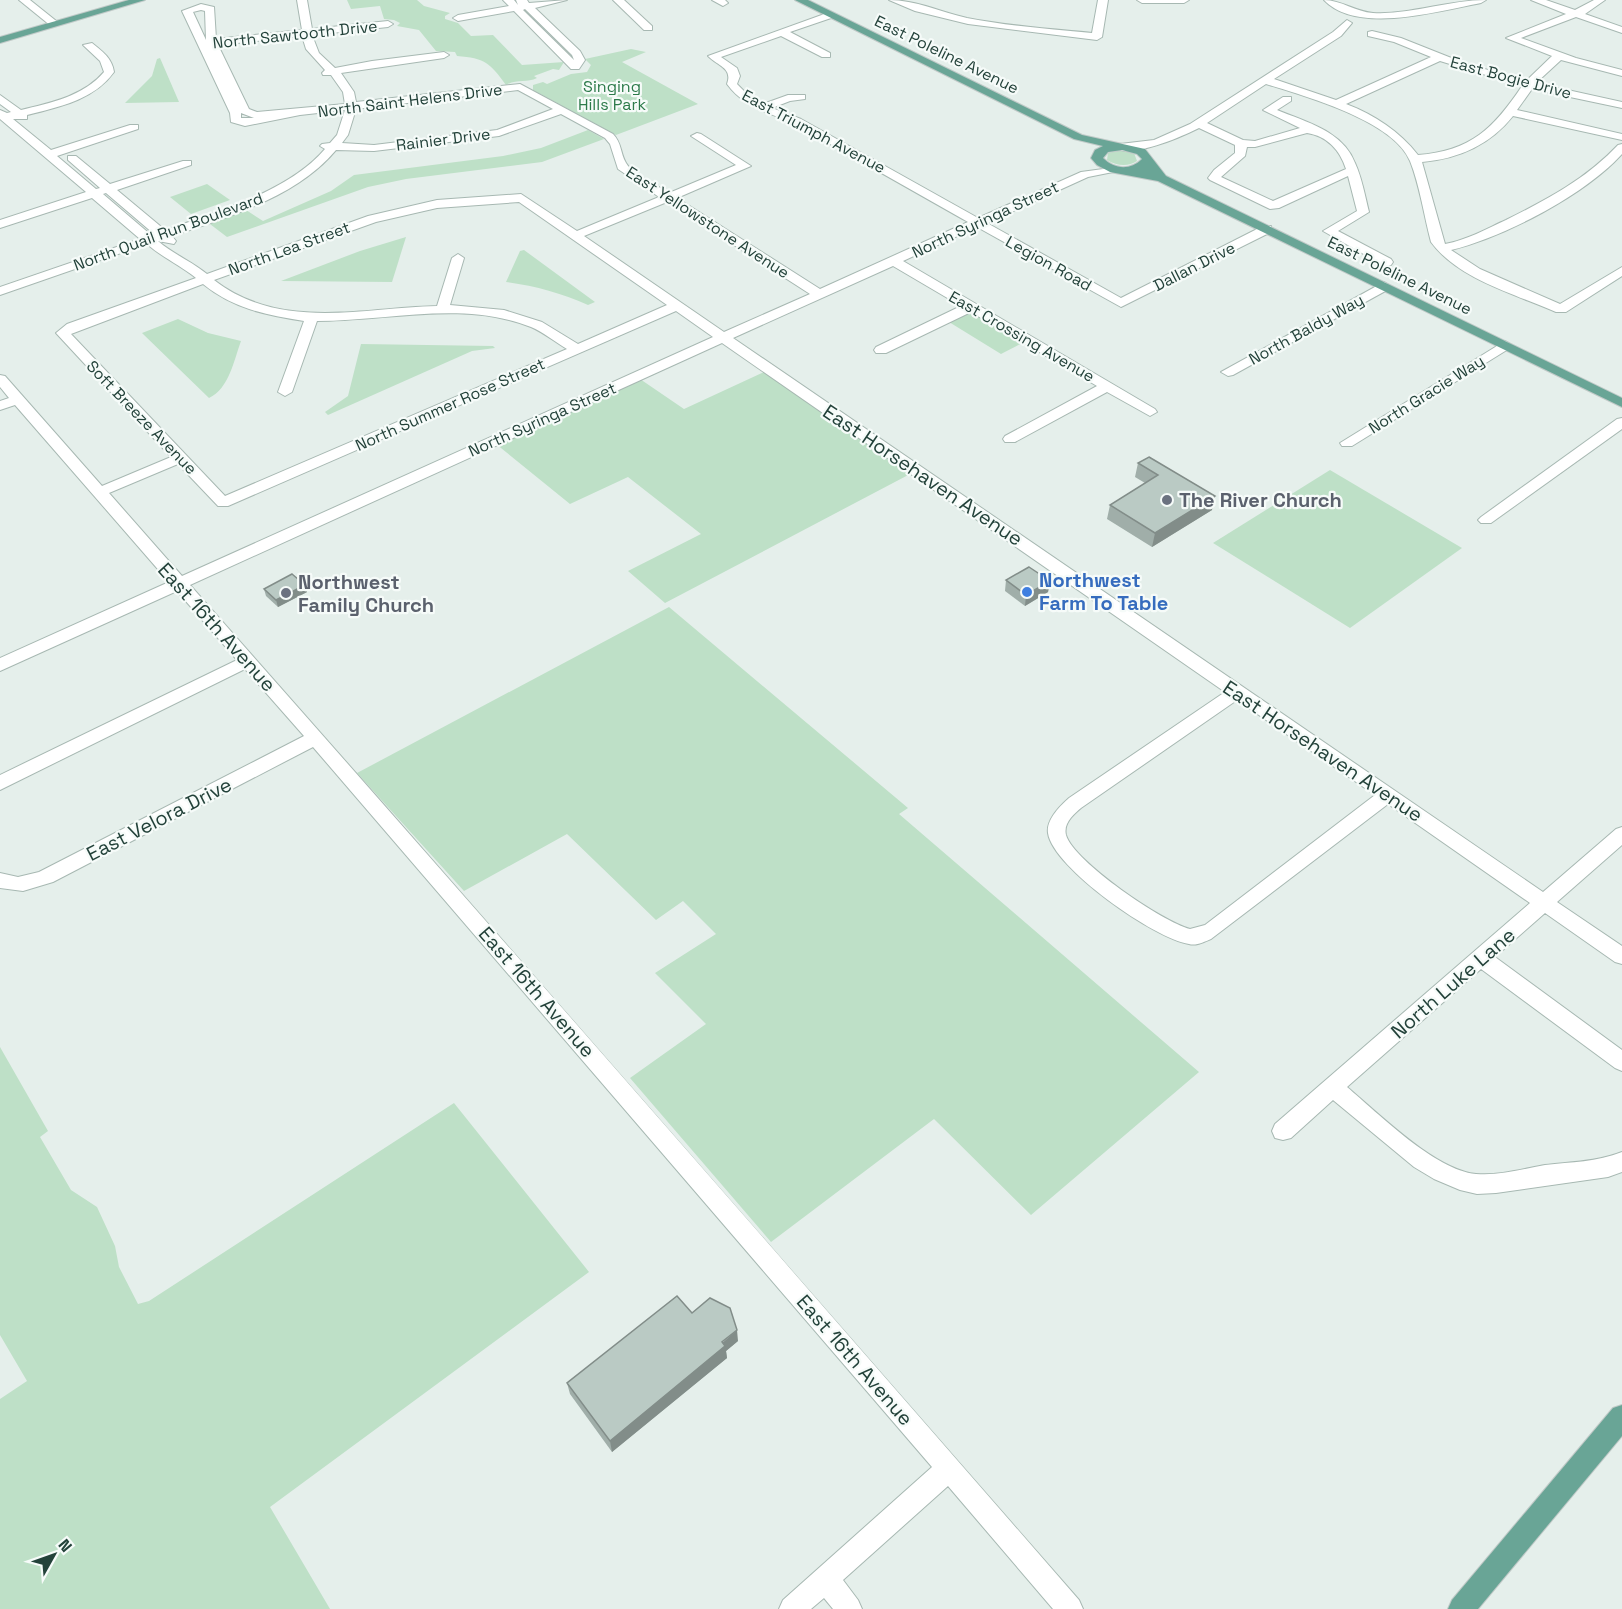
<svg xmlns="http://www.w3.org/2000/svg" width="1622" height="1609" viewBox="0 0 1622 1609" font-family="'Space Grotesk',sans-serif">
  <rect width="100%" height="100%" fill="#e5efeb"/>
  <g fill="#bee0c7">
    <path d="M347,0H417L424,6L450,13L445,16V19L458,23L471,36L493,35L522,65L564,62L559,70L553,69L534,76L537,78C527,83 516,79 506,85C490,63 485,58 457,56L455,52L436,51L419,30L397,26L400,23L394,20L384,19L380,6L351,9Z"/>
    <path d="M631,49L646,52L622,62L698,104L616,135L533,90V85L543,82L547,84L571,74L587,72L591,65L585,59Z"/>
    <path d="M160,58L179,102L125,103L152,76L157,59Z"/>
    <path d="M588,130L604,139L542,162L406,179L368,187L227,237L206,221L243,208L263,221L331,191L354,175L503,156L541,148Z"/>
    <path d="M1121,150L1134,153L1137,161C1128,167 1117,166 1107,160L1108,153Z"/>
    <path d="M207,184L230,200L191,214L170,197Z"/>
    <path d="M406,237L392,282L281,281L360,251Z"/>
    <path d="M524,250L595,302L588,305C561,293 535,286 506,282L520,251Z"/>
    <path d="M969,314L978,316L1024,342L1001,354L949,322Z"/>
    <path d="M178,319L208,333L241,341C234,360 229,389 209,398L142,333Z"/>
    <path d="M361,344L493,346L495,348L472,351L328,415L325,412L348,396Z"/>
    <path d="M764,372L912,473L665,603L628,571L701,534L628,477L570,504L496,444L640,379L684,409Z"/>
    <path d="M1330,470L1462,548L1350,628L1213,543Z"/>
    <path d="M669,607L908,808L899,814L1199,1072L1031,1215L934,1119L771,1242L630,1078L706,1024L655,973L716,934L683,901L656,920L567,834L464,891L357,773Z"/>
    <path d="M0,1047L48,1131L40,1137L71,1190L97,1207L115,1246L119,1267L138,1304L149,1301L454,1103L589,1272L270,1507L330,1609H0V1399L27,1381L0,1335Z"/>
  </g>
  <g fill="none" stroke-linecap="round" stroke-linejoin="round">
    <g stroke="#a7b8b2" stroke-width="2">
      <g id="minor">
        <path d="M19,0H30L60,24L51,26Z"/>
        <path d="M297,0H307L312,29L388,21L393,24L388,27L312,35L319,53L335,68L372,61L444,52L449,55L444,58L341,73L354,92L356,102L520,84L613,134C622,143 620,153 626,163C634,176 657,185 669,193L736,165L691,136L697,133L701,134L751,166L677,198L820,289L968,222C911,190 854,157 796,125C771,112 745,109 727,84C733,68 718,66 708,56L830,12L835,15L834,17L790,32L830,53V57H822L781,36L721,57L737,68L740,76L737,84L748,95L763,104L788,95H805V99L790,101L772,108L801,119L978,218L1081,172L1118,167V171L1088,177L987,223L1121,298L1263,226H1271V232L1121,307L977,227L903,261L1155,409L1157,412L1150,416L1107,392L1015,442H1005L1003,439L1005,436L1097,386L971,312L886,353H876L874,350L876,347L961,306L893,266L733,338L1543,892L1616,829L1622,827V845L1557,902L1622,946V964L1615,962L1545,913L1495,957L1622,1050V1071L1615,1068L1481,969L1347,1087C1379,1114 1435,1170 1476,1174C1499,1176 1523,1169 1545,1165C1571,1162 1597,1162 1622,1152V1172L1608,1177L1496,1193L1477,1194L1460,1190L1434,1179L1414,1167L1333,1100L1291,1138L1283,1140L1275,1138L1272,1131L1275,1124L1530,903L1388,804L1211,939C1204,942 1196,946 1189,944C1155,939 1053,868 1048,833C1046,820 1060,806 1069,798L1225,692L722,343L190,585C488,922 784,1261 1079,1600L1083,1609H1053L948,1486L843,1580L858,1600L862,1609H833L824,1598L811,1609H779L783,1600L932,1467L313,747L53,882L23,891L0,888V873L18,877L39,872L304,736L245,669L0,790V775L237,660L177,591L0,671V658L169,582L15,405L0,410V401L9,398L0,387V375L5,376L102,486L171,457L56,333L67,324L196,278C180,265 163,258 147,244L0,295V287L140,239L92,198L0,228V220L86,192L0,119V110L7,113L11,112L0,104V95L21,110C50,103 84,96 104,72L100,61L83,45L92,43C102,51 112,58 114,72C94,100 59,107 27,115V119H13L51,150L130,125H138V129L57,156L96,189L100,188L68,160V156H76L110,184L183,161H191V165L117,190L165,230C215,213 290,191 325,149L320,146L322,144L330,143L337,135L345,110L300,115L245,126L231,122L230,113L182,11L201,4L214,7L216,39L302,30ZM201,10L205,11L206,40L193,12ZM302,36L306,49L325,70L322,73L323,75H331L343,92L345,104L257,112L249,109L218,45ZM518,90L553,109L497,130L374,145L342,143L348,135L356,109ZM241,113L254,118H241ZM561,114L605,138L610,144L618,169L659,197L577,231L521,194L437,200L368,216L207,274C191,261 173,254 158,241L174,244L176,241L172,236C228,217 297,197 336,150L374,151L499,136ZM106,193L154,234L151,235L103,194ZM519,202L667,305L578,344L542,322L504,310L450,305L464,258L458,254L452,258L437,306C360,308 280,331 214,280L376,222L437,208ZM667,202L810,294L724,332L584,236ZM203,284C234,309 266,315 304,321L278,392L285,396L292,392L317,321C388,321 463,300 531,327C543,332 555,342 567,349L225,496L71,334ZM676,311L713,337L182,576L109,493L178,464L218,506H228ZM1237,700L1375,795L1205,925L1190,929C1163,922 1074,862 1066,835C1063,823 1074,814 1081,808Z"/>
        <path d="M503,0H514L518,5L516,0H527L529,3L567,0L535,8L580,51L585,60L579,69H571L514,11L458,21L453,18L458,15L509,6ZM525,9L572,55L574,60L523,10Z"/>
        <path d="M613,0H624L652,26V30H644Z"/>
        <path d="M712,0H725L728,3L723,6Z"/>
        <path d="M889,0C915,0 941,12 967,18C1008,26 1050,29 1092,33L1098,0H1108L1102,37L1097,40L968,24L915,11Z"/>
        <path d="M1137,0H1189L1184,3H1142Z"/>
        <path d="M1324,0C1341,0 1356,12 1373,13C1411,15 1448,0 1486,0L1481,3C1439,11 1357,35 1324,0Z"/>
        <path d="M1531,0H1546L1575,10L1594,0H1605L1585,14L1622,27V33L1576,17L1521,38L1576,58L1622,70V76L1561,60L1536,83L1622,102V108L1532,89L1517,110L1622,134V140L1513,116C1490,145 1458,159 1422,162L1445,244C1467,240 1486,229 1506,220C1548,199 1586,179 1618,145L1622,144V154C1585,195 1504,237 1451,250L1480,269L1560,304L1622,267V276L1566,312H1556C1515,294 1458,279 1431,242C1424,216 1420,186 1410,161C1394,121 1305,96 1266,84L1207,123L1243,140L1255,141L1300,128L1263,110L1283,97H1291V101L1277,110C1306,122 1343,131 1355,163C1362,178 1365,196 1369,212L1338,231L1391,259L1393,262L1391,265H1383L1323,231L1357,211L1348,176L1279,208L1270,209L1210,180L1208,178L1214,170L1235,153V145L1199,128C1183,136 1130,160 1114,147L1120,144L1154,140L1190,124L1333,32L1347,20L1352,23L1341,36L1274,79L1336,100L1431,57L1394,42L1368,36V32L1372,31L1401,38L1464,63L1526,81L1552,56L1506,38L1566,14ZM1440,61L1522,86C1494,128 1471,151 1418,155C1399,131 1375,115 1346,104ZM1307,133C1327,136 1340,150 1346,169L1273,201L1221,177L1245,156L1247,147H1255Z"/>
        <path d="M1384,282L1390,286L1389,289L1233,375L1228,376L1221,372Z"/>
        <path d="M1505,341L1512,345L1510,348L1352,446H1342L1340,443Z"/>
        <path d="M1622,418V429L1491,523H1481L1478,520L1481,517L1617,419Z"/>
      </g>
    </g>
    <g stroke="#c1cac8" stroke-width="2">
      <g id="major">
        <path d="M129,0H145L0,43V37Z"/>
        <path d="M795,0H808L1082,135L1145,149L1166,176L1622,398V407L1158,181L1110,172L1097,165L1091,158L1095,150L1103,146L1074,139ZM1122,150L1137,154L1142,159C1130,171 1114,169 1103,158L1108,152Z"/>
        <path d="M1622,1405V1436L1478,1609H1448L1452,1600L1613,1408Z"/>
      </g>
    </g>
    <use href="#minor" fill="#fff" fill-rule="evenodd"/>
    <use href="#major" fill="#69a596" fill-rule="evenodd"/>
  </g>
  <g fill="#a0aea9">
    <path d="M1149,457L1212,510L1152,547L1107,519L1110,505L1145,483L1135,477L1138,463Z"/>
    <path d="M1006,580L1050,581L1048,592L1025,606L1005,591Z"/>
    <path d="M264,589L307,592L278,607L266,596Z"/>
    <path d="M738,1341L726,1351L727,1358L612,1452L570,1394L567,1383Z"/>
  </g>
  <g fill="#828d89">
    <path d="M1215,496L1212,510L1152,547L1155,533Z"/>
    <path d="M1050,581L1048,592L1025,606L1026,595Z"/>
    <path d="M305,585L307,592L278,607L276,600Z"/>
    <path d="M737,1330L738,1341L726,1351L727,1358L612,1452L610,1441Z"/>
  </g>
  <g fill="#bacac4" stroke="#828d89" stroke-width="1.5">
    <path d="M1149,457L1215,496L1155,533L1110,505L1158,475L1138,463Z"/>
    <path d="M1029,567L1050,581L1026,595L1006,580Z"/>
    <path d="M292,574L305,585L276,600L264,589Z"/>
    <path d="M677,1296L692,1313L710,1298L730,1308L737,1330L722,1342L725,1346L610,1441L567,1383Z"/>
  </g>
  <g fill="#6b7280" stroke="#f6fbf9" stroke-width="2">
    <circle cx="1167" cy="500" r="6"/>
    <circle cx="286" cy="593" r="6"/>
  </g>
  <circle fill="#3f7fe0" stroke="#f6fbf9" stroke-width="2" cx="1027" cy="592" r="6"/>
  <g text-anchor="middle" stroke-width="4.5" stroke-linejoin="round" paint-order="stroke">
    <g font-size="16" fill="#23423a" stroke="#f6fbf9">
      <text transform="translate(295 34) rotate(-6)" y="6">North Sawtooth Drive</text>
      <text transform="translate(947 54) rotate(26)" y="6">East Poleline Avenue</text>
      <text transform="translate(1511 77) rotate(15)" y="6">East Bogie Drive</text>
      <text transform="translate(410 100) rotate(-7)" y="6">North Saint Helens Drive</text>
      <text transform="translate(814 131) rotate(28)" y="6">East Triumph Avenue</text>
      <text transform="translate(443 139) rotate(-7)" y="6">Rainier Drive</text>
      <text transform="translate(985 219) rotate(-25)" y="6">North Syringa Street</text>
      <text transform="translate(708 222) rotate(33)" y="6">East Yellowstone Avenue</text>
      <text transform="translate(168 231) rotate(-20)" y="6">North Quail Run Boulevard</text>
      <text transform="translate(289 248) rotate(-20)" y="6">North Lea Street</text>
      <text transform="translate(1049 263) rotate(29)" y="6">Legion Road</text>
      <text transform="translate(1194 266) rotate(-27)" y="6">Dallan Drive</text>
      <text transform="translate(1400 275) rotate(26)" y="6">East Poleline Avenue</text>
      <text transform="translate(1306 329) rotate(-29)" y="6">North Baldy Way</text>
      <text transform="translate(1022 336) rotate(30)" y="6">East Crossing Avenue</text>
      <text transform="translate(1426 394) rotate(-32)" y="6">North Gracie Way</text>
      <text transform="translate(450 404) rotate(-24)" y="6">North Summer Rose Street</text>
      <text transform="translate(142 417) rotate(46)" y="6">Soft Breeze Avenue</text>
      <text transform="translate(542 419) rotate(-24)" y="6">North Syringa Street</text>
    </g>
    <g font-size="16" fill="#2c7a4a" stroke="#f6fbf9">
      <text x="612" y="92">Singing<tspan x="612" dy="18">Hills Park</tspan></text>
    </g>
    <g font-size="20" fill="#23423a" stroke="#f6fbf9">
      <text transform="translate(923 475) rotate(34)" y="7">East Horsehaven Avenue</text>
      <text transform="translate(217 627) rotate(48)" y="7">East 16th Avenue</text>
      <text transform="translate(1323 751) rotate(34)" y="7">East Horsehaven Avenue</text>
      <text transform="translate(159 819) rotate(-27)" y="7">East Velora Drive</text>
      <text transform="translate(1453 983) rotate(-41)" y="7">North Luke Lane</text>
      <text transform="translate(537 992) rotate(49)" y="7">East 16th Avenue</text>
      <text transform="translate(855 1360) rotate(49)" y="7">East 16th Avenue</text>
    </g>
    <g font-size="20" font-weight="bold" fill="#5b616d" stroke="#f6fbf9" text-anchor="start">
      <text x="1179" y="507">The River Church</text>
      <text x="298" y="589">Northwest<tspan x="298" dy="23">Family Church</tspan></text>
    </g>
    <g font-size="20" font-weight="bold" fill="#366cbe" stroke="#f6fbf9" text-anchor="start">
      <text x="1039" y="587">Northwest<tspan x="1039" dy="23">Farm To Table</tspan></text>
    </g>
  </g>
  <g transform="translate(54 1555) rotate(50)" stroke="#f6fbf9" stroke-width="4.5" paint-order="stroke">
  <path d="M0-4.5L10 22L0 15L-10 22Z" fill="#23423a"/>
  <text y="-9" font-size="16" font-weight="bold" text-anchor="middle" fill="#23423a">N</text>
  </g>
</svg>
